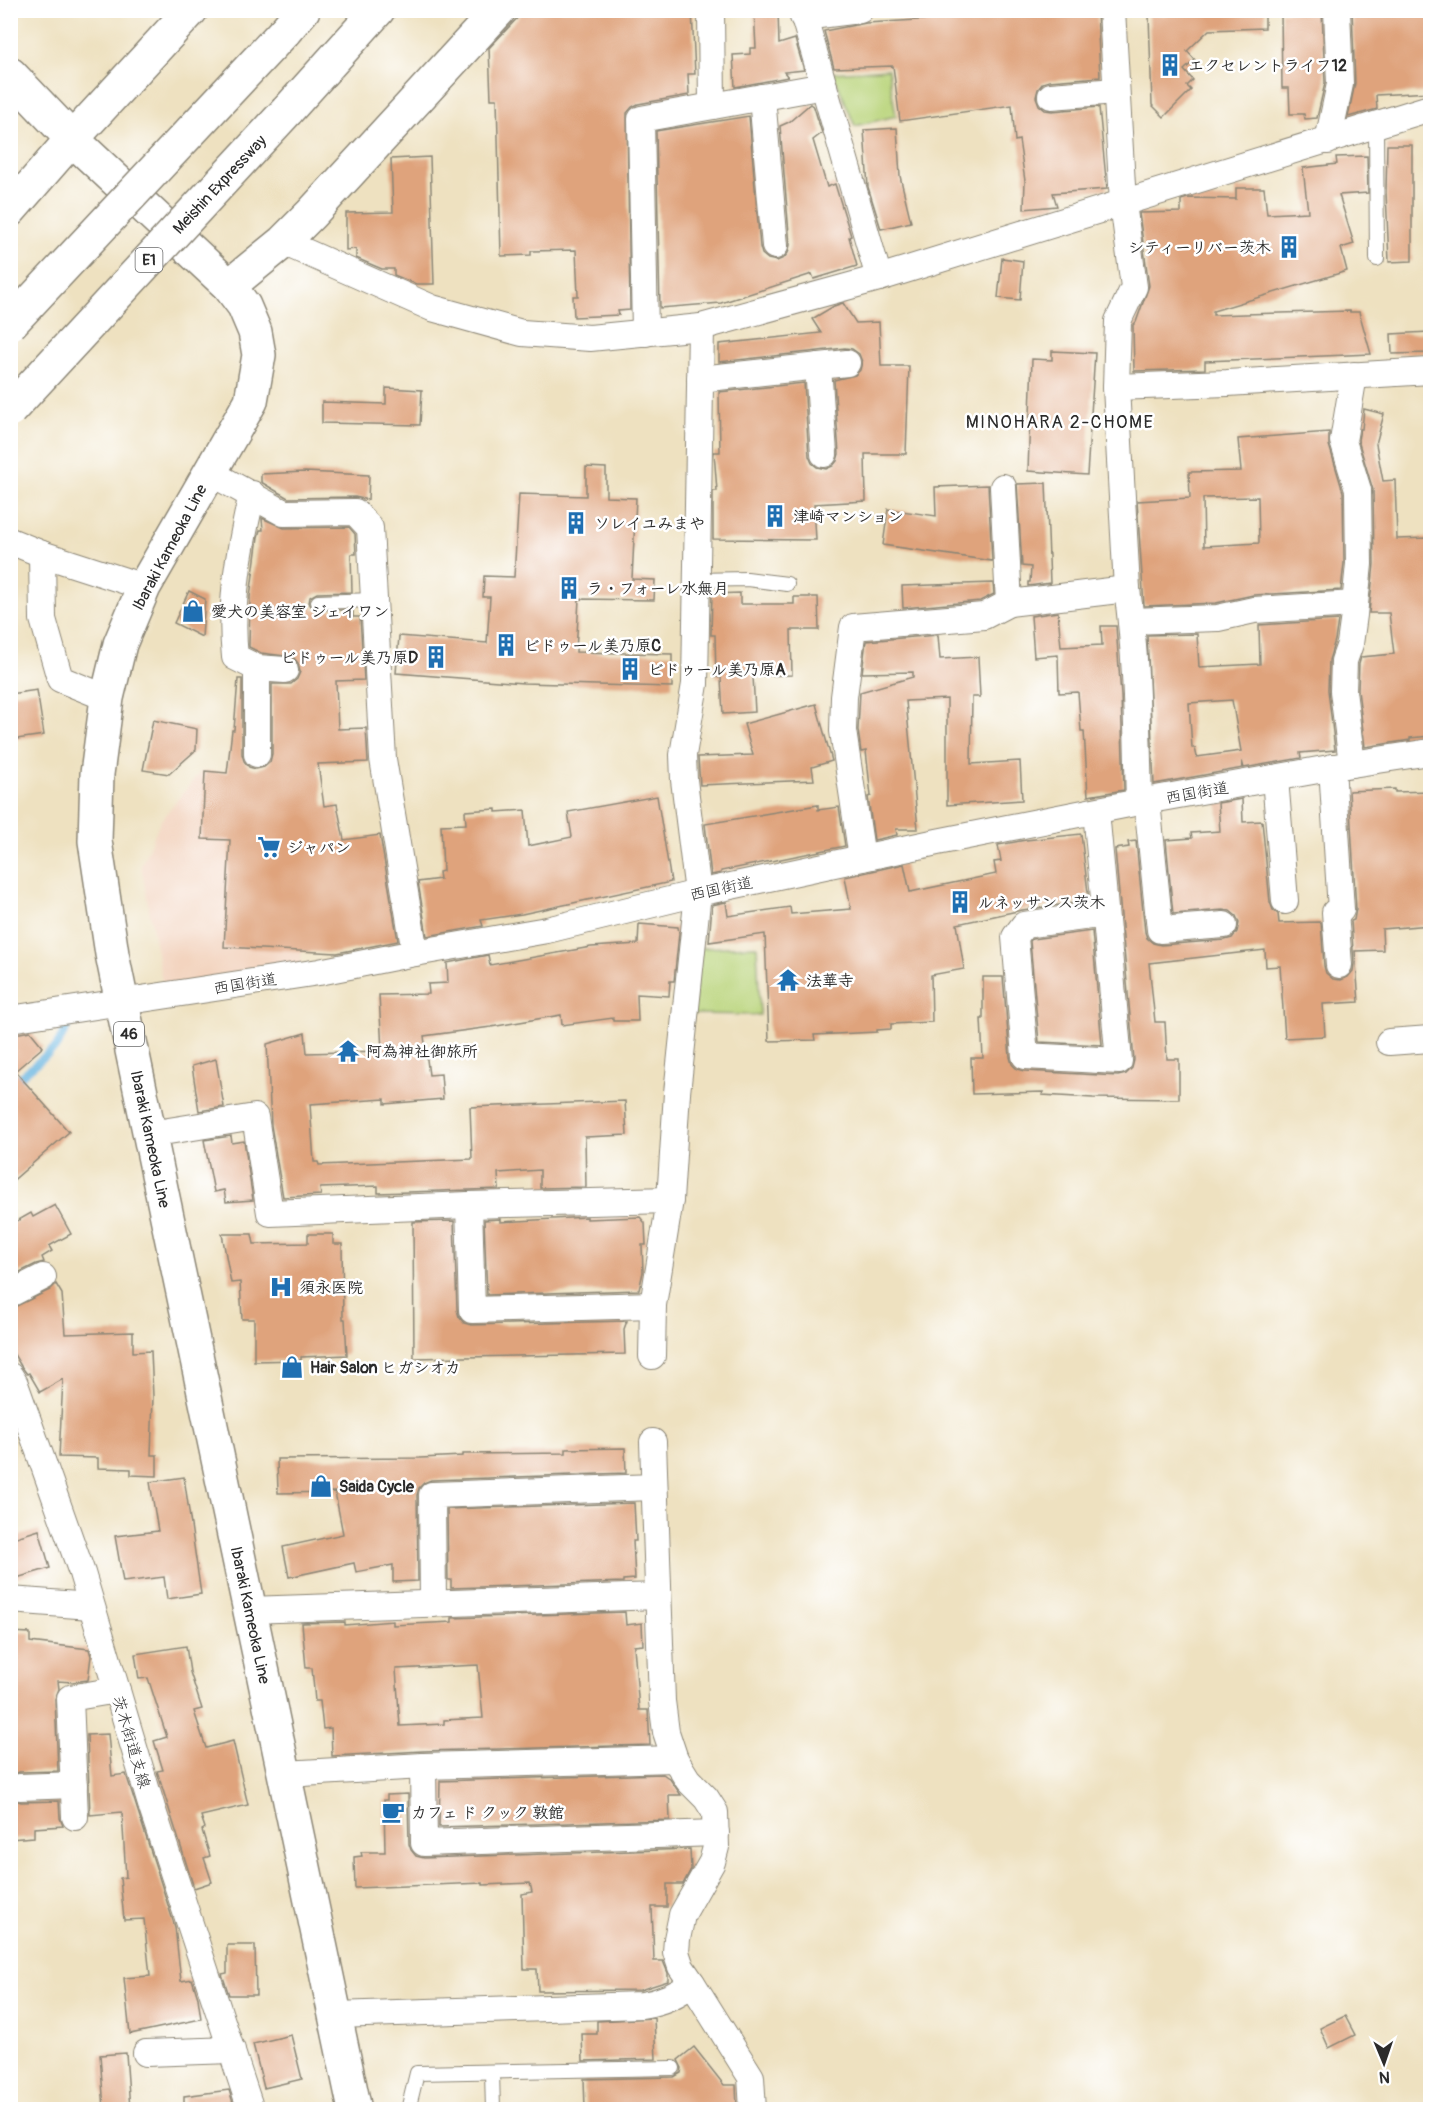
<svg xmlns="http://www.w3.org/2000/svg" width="1441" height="2120" viewBox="0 0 1441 2120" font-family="Pangolin,'Klee One',sans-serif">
  <rect width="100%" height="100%" fill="#fff"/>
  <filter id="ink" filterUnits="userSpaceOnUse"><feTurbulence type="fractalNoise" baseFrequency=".0167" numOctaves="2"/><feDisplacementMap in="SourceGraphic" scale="12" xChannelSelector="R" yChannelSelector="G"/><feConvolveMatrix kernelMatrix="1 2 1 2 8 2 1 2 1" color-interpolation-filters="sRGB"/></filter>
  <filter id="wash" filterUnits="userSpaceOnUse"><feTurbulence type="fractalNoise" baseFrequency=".008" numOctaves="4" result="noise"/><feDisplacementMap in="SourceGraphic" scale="24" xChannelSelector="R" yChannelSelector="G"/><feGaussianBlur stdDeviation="1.35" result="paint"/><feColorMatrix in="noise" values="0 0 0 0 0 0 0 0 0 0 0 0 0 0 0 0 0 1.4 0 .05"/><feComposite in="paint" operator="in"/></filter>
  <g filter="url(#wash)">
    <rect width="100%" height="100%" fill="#eee1c0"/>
    <path fill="#f3d4bf" d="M201,771L307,775L301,964L163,987L141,865L161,820Z"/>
    <g fill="#b9d47a" stroke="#728052" stroke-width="1.5">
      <path d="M888,69L896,116L855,126L833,73Z"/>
      <path d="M757,946L760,1015L693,1014L699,948Z"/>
    </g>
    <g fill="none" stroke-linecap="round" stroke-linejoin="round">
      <path stroke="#64b2de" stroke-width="8" d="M14,1082L56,1047L71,1020"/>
    </g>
    <g id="blocks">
      <g fill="#dfa37b" fill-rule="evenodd">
        <path d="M525,10H692L695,74H688L689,95L638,104L632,107L627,113L630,310L618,311L619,315L574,317L573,296H578L576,250L531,251V255L501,256L497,99H491L489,48Z"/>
        <path d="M754,10H778L779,44L795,39L804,70L784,72L788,77L735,87L733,55L750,54V48H756Z"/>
        <path d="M967,10H1097L1100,77L1049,81L1043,83L1038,89L1036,97L1039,105L1045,110L1052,111L1099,107L1107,189L1053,193L1057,206L1024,209L1025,181L1019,140L1015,141L1012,105L900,121L893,66L834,68L824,31L866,23L934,19L933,14Z"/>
        <path d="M1173,10H1265V28L1209,30L1187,51L1195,60L1184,70L1193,80L1187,86L1191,90L1164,117L1152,105L1149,15H1168Z"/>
        <path d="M1352,10H1431V92L1376,95L1377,109L1348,117L1355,83Z"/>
        <path d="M1322,11L1325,83L1317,118L1305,119L1304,114H1290L1289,88H1282L1281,12Z"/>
        <path d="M810,104L814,107L822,133L813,140L827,187L835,184L851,236L849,237L857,266L814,279L812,274L721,303L660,308L656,131L749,116L760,247L762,254L768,259L777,261L784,258L788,253L790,245L780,126L789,122Z"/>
        <path d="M897,128L900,176L911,222L881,229L868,187L864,130Z"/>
        <path d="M1387,145H1412V261L1389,262L1386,192Z"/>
        <path d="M1367,156L1368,193L1339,195L1354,244L1341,248L1347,271L1213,311V315L1350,311V312H1359L1371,354L1205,361V369L1134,371L1133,325L1136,322L1149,286L1139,213L1181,212V200L1188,198L1236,199V188H1264L1267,214L1308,212L1303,168L1337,164L1336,157Z"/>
        <path d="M430,157L434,284H416L394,275V269H382L356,258V249L346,250V213L393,212L391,159Z"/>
        <path d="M1002,258L1023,261L1020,300L998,298Z"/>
        <path d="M843,303L856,323L879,322L881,366H909L906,454H865L866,501L814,504L816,540L713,539V491H717L714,452H720L719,392L804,383L809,456L812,463L817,467L826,469L833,466L837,461L839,454L834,380L855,375L860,370L862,362L859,354L852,349L845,348L719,362V344L821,333L812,319L834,306Z"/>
        <path d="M1429,332L1430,353L1392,354L1391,334Z"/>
        <path d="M1052,351L1095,353L1087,475L1028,471L1032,359L1052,360Z"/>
        <path d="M386,388L422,390L420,425L322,423V402L386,404Z"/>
        <path d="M1364,409L1384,414L1376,444L1383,481L1395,480L1397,539L1429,538V540H1431V736L1410,738V740L1365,747L1358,690L1359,664L1361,657L1394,654L1389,613H1369L1374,564L1373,490L1358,440L1360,429H1362Z"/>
        <path d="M1329,432V445L1343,492L1344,563L1341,590L1253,595L1216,603L1144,606L1137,501L1190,498L1189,472L1241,471L1238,439ZM1258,497L1259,543L1204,546L1203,498Z"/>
        <path d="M586,467L606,468V497L636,498L632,579L655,580L654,600L579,599L576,652L672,654V687L523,683L396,673L399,636L487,643L490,597H483L484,576L514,577L519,494L586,496Z"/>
        <path d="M305,472L369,475L368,500L355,497L288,498L261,482V474Z"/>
        <path d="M1046,483L1050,583L1028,586V582H1030L1031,567L1022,566L1017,484Z"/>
        <path d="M988,485L992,561L883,545L888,509L936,516L935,487Z"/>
        <path d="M262,518L284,528L349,527L355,534L356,554H351L352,592L317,593L310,597L309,603L314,610H353V617H360L364,680L336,681L338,729L366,728L368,762L318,764L324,806L337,804L344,840L380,835L398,941L337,953L224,947L230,840L202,839L205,771L227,773L232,730H234L238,679H242V754L244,761L249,767L256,769L264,767L270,762L272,754V684H291L297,679L300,672L298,663L293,657L261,653L249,647L250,597L258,537L260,530H263Z"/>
        <path d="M993,583L994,594L980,601L903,608L902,586Z"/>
        <path d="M189,591L205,599L202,637L174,623Z"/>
        <path d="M740,593V604H794V597H818L819,630H791L792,675L753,676L755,712L723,714L721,678L716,677L715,635H711L712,594Z"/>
        <path d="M1058,612L1061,647L1102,645L1101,626H1116L1121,696L1124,790L1088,796L1084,731H1081L1078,692L1059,693L1058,655L1034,657L1031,616Z"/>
        <path d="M1338,620L1335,640L1329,660L1328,690L1335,750L1300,753L1301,758L1244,768L1242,761L1243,768L1154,784L1147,635L1197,634L1199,667L1260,664L1259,625ZM1232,700L1241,751L1197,757L1195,748H1192L1189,703Z"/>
        <path d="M938,635L940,659L978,657L980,697H972L971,764L1020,761L1022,800L947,805V699L906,701L918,829H896L897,835L874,840L868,797L871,796L866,751L861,752L858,730L860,692L913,677V672L862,673L866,641Z"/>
        <path d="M37,690L44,735L10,740V694Z"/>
        <path d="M816,704L832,761L812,767L814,780L700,785L698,757L753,755L744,724Z"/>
        <path d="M153,720L197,729L196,750L169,774L143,770Z"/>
        <path d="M1395,789V792L1431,791V925L1382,929L1383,950L1355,951L1359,1002L1323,1004L1325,1036L1285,1038L1280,966L1266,967L1265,950L1149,963L1155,1022H1165L1167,1059H1179V1099L1093,1098L1042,1095L1043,1092L972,1094L971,1058H983L981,1019H983V977H1003L1010,1057L1012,1064L1017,1069L1024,1071L1118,1076L1126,1074L1132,1068L1134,1060L1115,849L1129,847L1128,842L1136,841L1145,932L1147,938L1153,943L1161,945L1225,940L1232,938L1237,932L1239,923L1236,916L1230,911L1223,910L1173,914L1166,840L1192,838L1191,833L1220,831L1218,803L1242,799L1243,822L1262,821L1270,902L1273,910L1278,914L1279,923L1321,922L1324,966L1326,973L1333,979L1341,980L1348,977L1353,971L1354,964L1351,921L1354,920L1356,909L1349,791Z"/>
        <path d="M657,796L671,882L522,914L481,920L483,926L427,936L418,882L440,879L439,872L443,871L441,825L466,824L465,811L496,809V812L525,810L528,846L572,837L568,812Z"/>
        <path d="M818,805V810L839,807L845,846L721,871V873L711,875L705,824Z"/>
        <path d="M1081,834L1089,901L1022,910L957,924L964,969L931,975L932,1022L891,1024V1029L877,1030V1032L814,1035L815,1040L769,1041L765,934L709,942L712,905L726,902L728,916L790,907L791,914L851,909L845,877L904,864L910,892L996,874L994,862L1001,861L998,845L1026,840Z"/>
        <path d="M639,924L678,927L679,933L674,981H670L669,996L637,994L638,1021H613V1018L562,1025L561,1015L491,1027L424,1036L429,1075L441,1074L443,1099L385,1104V1099L310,1104L314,1162H318L319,1165L472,1159L470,1107L625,1101L627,1135L585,1137L586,1187L540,1188V1170L498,1173L499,1189L378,1193V1186L320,1188L321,1195L283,1197L271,1125L267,1044L305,1033L307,1053L382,1051L379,995L429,994L428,984L448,983L447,963L488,955L490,965L591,947L638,944Z"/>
        <path d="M1092,931L1102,1045L1039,1042L1030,941L1032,939Z"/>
        <path d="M30,1031L43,1047L15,1071L69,1132L10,1183V1035Z"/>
        <path d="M216,1059L224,1107L199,1111L192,1066Z"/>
        <path d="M231,1136L232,1143L244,1141L253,1200L226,1202L224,1190L214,1192L204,1140Z"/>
        <path d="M55,1205L71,1234L49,1246L52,1251L42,1257L44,1262L36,1264L10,1277V1225L31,1213L33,1217Z"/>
        <path d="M587,1217V1219L640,1217L645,1223L646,1245H642L643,1272L639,1290L487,1295L484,1220L500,1219V1222Z"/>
        <path d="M454,1221L457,1310L459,1317L464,1323L472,1325L627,1321L624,1329L625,1354L414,1358L413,1222Z"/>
        <path d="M222,1234H252L254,1244L308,1243V1234H333V1244H342L343,1319H345L347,1355L301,1357V1360L254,1361V1319H242L240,1282L231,1283Z"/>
        <path d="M56,1284L62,1294L65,1334L133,1332V1352L151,1351L153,1397L151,1455H157V1476L131,1475V1469L98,1468V1458L59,1457L63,1379L40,1392L29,1373L27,1374L21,1366L10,1348V1309L50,1290Z"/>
        <path d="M625,1448L626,1473L431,1480L424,1483L419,1488L417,1495L418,1581L393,1582V1565L356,1572L354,1563L289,1577L283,1547L343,1534L335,1492L278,1493L277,1459L420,1458L463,1456V1454L566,1453V1449Z"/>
        <path d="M184,1477L201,1594L167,1599L164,1577L123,1582L115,1536L158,1531L150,1482Z"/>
        <path d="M634,1503L636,1541H633L635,1579L623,1580V1582L451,1588V1580H448L447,1509Z"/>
        <path d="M39,1530L50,1568L10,1580V1539Z"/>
        <path d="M625,1612L626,1625L642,1623L643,1645L634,1646L639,1710H648L650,1745L422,1751L332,1756L331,1728L323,1729L320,1701H315L312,1668H306L302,1623L345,1622V1625L393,1621V1625L452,1622V1618ZM478,1665L483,1718L444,1720V1724L400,1726L396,1669Z"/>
        <path d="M10,1632L30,1633V1642L89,1649L91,1656L88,1680L72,1682L58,1681L59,1689L55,1699L58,1771L19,1772L10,1776Z"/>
        <path d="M186,1646L190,1672L202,1709L194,1711L206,1748L233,1741L248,1805L201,1816L205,1828L202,1830L210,1856L204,1858L212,1882L194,1888L157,1771L163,1770L154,1741L167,1737L148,1678L139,1679L135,1654Z"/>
        <path d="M108,1734L112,1776L126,1774L175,1927L181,1981L192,1979L198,1998L201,2019L130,2034L124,1978L150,1976L144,1919L124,1920L120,1878L126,1877L122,1812L90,1815L87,1735Z"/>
        <path d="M663,1774L670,1779L681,1795H669L670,1820L439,1827L440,1781Z"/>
        <path d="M408,1794L409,1844L411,1850L416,1856L424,1858L690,1849L691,1869L683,1884H667V1907H652L654,1961H663L668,1973V1981L640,1990L538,1991L537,1969H524L522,1894L532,1892L530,1883L483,1885V1883L355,1888L354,1857L362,1856L361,1852H385L384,1800H387V1795Z"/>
        <path d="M10,1798L21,1802L59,1801L60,1818L63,1826L34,1828V1837L10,1839Z"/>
        <path d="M227,1945H255L256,1995H229L222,1974L227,1973Z"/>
        <path d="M1345,2016L1355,2035L1329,2048L1320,2028Z"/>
        <path d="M654,2018L656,2059L583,2061L582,2034H597V2021Z"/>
        <path d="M291,2035L302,2079L264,2088L253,2044Z"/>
        <path d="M694,2047L724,2085H736L737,2109H585L584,2079L674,2077L681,2073L682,2068L678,2060Z"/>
        <path d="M126,2053L130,2109H104L100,2055Z"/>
        <path d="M229,2090L235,2109H184V2096Z"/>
      </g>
    </g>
  </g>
  <g filter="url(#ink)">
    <use href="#blocks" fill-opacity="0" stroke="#8c8676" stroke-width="1.5"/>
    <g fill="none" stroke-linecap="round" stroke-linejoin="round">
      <g stroke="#8c8676" stroke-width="16">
        <g id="lane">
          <path d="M1376,125L1377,259"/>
          <path d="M696,580L747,579L787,584"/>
          <path d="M318,602L373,600"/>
          <path d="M492,2072L493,2110"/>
          <path d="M408,2110L417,2073L673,2068"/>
        </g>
      </g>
      <g stroke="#8c8676" stroke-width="28">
        <g id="street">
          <path d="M711,10L712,106"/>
          <path d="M802,10L879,278"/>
          <path d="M1112,10L1123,203L1134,287L1118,321L1116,387L1127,589C1137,660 1137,731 1139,802"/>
          <path d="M803,17L860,10"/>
          <path d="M1051,96L1116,91"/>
          <path d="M762,97L775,246"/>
          <path d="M1328,141L1340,84L1337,10"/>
          <path d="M283,242L432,308L522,333L590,338L701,327L879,278L1430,108"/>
          <path d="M645,333L641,119L824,86"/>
          <path d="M818,366L824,454"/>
          <path d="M700,379L847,363"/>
          <path d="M1116,387L1227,383L1430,371"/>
          <path d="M209,472L284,513L355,512L370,528L383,759L415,953"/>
          <path d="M1003,487L1009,603L1127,589"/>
          <path d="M252,494C240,547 229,603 235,657L257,668L285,670"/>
          <path d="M10,541L42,554L144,587"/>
          <path d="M42,554L43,619L60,679L107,698"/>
          <path d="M1131,621L1218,618L1254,610L1355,604"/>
          <path d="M257,668V754"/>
          <path d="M1352,764L1343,691L1344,661L1350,644L1354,615L1359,564L1358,490L1343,441L1354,375"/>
          <path d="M1332,767L1341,910L1335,912L1339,965"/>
          <path d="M1275,778L1285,901"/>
          <path d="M1147,801L1160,930L1224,925"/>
          <path d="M1096,811L1119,1061L1025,1056L1015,937L1024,925L1105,914"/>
          <path d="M862,858L843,731L844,697L853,627L984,616L1009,603"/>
          <path d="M10,1019L319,972L415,953L547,930L698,893L937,842L1139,802L1352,764L1430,752"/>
          <path d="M1389,1042L1430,1039"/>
          <path d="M150,1134L255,1117L270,1213L469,1205L670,1200"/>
          <path d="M469,1205L472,1310L653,1305"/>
          <path d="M10,1294L43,1277"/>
          <path d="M652,1356L653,1305L670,1200L677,1093L698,893L684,780L683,755L695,684L701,327"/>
          <path d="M10,1376L15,1384L82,1573L152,1808L251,2110"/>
          <path d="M653,1442L662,1701L666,1732L675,1759L688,1780L706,1798L715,1812L716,1847L712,1862L682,1915L677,1939L676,1952L681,1967L692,1983L751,2077L753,2110"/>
          <path d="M10,1600L91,1606"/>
          <path d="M433,1604L432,1495L654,1487"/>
          <path d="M249,1610L658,1596"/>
          <path d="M423,1766L424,1843L716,1833"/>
          <path d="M285,1774L423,1766L675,1759"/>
          <path d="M20,1787L74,1785"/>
          <path d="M75,1817L70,1698L117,1690"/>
          <path d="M336,2015L642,2005C661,2002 678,1995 692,1983"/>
          <path d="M146,2053L232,2050"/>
        </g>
      </g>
      <g stroke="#8c8676" stroke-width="36">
        <g id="secondary">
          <path d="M10,210L72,139L191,10"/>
          <path d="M229,286L283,242L311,214L499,10"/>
        </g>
      </g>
      <g stroke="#8c8676" stroke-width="36">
        <path id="primary" d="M10,74L72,139L229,286L244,306L255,332L259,355L251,401L144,587L120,644L107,698L97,774L95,841L112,954L122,1003L355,2110"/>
      </g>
      <g stroke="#8c8676" stroke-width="36">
        <g id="highway">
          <path d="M284,32L303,10"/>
          <path d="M287,111L378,10"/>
        </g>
      </g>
      <use href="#lane" stroke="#fff" stroke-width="14"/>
      <use href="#street" stroke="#fff" stroke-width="26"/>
      <use href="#secondary" stroke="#fff" stroke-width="33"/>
      <use href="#primary" stroke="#fff" stroke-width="33"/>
      <use href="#highway" stroke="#fff" stroke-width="33"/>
      <g stroke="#8c8676" stroke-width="36" stroke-linecap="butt">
        <g id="highway-bridge">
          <path d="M10,324L284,32"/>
          <path d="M10,410L287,111"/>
        </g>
      </g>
      <use href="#highway-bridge" stroke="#fff" stroke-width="33"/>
    </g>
  </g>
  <defs>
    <g id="building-bare" transform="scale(1.8)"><path d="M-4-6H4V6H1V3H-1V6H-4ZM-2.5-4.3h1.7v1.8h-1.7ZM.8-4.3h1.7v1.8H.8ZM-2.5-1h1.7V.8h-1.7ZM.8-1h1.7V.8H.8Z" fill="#1f6fb2" stroke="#fff" stroke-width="2.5" paint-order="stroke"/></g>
    <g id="shop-bare" transform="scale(1.8)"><path d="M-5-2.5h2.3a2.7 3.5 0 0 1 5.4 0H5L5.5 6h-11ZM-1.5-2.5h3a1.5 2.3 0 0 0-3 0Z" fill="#1f6fb2" stroke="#fff" stroke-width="2.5" paint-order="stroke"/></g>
    <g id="supermarket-bare" transform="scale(1.8)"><path d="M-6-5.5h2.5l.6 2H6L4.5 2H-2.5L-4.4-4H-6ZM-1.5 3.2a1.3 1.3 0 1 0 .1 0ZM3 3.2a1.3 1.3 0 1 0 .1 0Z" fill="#1f6fb2" stroke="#fff" stroke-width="2.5" paint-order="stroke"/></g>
    <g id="temple-bare" transform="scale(1.8)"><path d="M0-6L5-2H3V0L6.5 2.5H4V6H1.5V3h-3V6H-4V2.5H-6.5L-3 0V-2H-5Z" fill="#1f6fb2" stroke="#fff" stroke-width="2.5" paint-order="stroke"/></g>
    <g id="hospital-bare" transform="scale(1.8)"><path d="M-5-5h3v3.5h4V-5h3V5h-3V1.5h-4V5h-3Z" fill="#1f6fb2" stroke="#fff" stroke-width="2.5" paint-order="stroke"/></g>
    <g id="cafe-bare" transform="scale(1.8)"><path d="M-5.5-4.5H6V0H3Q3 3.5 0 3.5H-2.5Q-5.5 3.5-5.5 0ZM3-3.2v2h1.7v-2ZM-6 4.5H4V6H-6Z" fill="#1f6fb2" stroke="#fff" stroke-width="2.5" paint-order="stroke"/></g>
  </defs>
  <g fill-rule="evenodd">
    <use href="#building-bare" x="1170" y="65"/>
    <use href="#building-bare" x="1289" y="247"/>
    <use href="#building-bare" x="775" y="516"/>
    <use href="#building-bare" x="576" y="523"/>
    <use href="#building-bare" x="569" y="588"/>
    <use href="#shop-bare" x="193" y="611"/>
    <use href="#building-bare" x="506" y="645"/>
    <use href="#building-bare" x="436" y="657"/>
    <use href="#building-bare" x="630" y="669"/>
    <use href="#supermarket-bare" x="269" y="847"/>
    <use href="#building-bare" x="960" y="902"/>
    <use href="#temple-bare" x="788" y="980"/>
    <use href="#temple-bare" x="348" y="1051"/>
    <use href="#hospital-bare" x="281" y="1287"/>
    <use href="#shop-bare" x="292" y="1367"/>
    <use href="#shop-bare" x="321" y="1486"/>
    <use href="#cafe-bare" x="393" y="1812"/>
  </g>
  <g text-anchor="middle" stroke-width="5" stroke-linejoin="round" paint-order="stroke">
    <g fill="#fff" stroke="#6b6b6b" stroke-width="1.5">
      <rect x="135.5" y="248" width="27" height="24" rx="4.5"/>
      <rect x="114" y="1022" width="30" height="24" rx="4.5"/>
    </g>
    <g font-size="15" font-weight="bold" fill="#2b2b2b">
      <text x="149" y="265">E1</text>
      <text x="129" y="1039">46</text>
    </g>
    <g font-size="16" font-weight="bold" fill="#2b2b2b" stroke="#fff" text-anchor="start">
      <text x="1188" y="71">エクセレントライフ12</text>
      <text x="1271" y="253" text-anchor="end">シティーリバー茨木</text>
      <text x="793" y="522">津崎マンション</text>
      <text x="594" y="529">ソレイユみまや</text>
      <text x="587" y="594">ラ・フォーレ水無月</text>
      <text x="211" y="617">愛犬の美容室 ジェイワン</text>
      <text x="524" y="651">ビドゥール美乃原C</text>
      <text x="418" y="663" text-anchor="end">ビドゥール美乃原D</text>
      <text x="648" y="675">ビドゥール美乃原A</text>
      <text x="287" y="853">ジャパン</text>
      <text x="978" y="908">ルネッサンス茨木</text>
      <text x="806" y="986">法華寺</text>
      <text x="366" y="1057">阿為神社御旅所</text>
      <text x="299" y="1293">須永医院</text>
      <text x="310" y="1373">Hair Salon ヒガシオカ</text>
      <text x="339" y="1492">Saida Cycle</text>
      <text x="411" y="1818">カフェ ド クック 敦館</text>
    </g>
    <g font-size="16" fill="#2b2b2b" stroke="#fff">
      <text transform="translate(219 184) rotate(-47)" y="6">Meishin Expressway</text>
      <text transform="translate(169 547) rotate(-62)" y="6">Ibaraki Kameoka Line</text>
      <text transform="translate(1197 792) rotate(-10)" y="6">西国街道</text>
      <text transform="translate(721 888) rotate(-12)" y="6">西国街道</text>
      <text transform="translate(245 983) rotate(-9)" y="6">西国街道</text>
      <text transform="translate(151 1139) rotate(78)" y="6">Ibaraki Kameoka Line</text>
      <text transform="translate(251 1615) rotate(78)" y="6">Ibaraki Kameoka Line</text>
      <text transform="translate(132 1742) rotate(73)" y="6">茨木街道支線</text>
    </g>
    <g font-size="18" letter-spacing="1.5" fill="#2b2b2b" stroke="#fff">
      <text x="1060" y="428">MINOHARA 2-CHOME</text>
    </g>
  </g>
  <rect width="1441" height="2120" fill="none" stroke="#fff" stroke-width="36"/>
  <g transform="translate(1384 2063) rotate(178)" stroke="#ffffff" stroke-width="4.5" paint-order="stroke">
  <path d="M0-4.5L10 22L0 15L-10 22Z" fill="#2b2b2b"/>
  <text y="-9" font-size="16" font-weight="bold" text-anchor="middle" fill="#2b2b2b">N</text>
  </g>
</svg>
